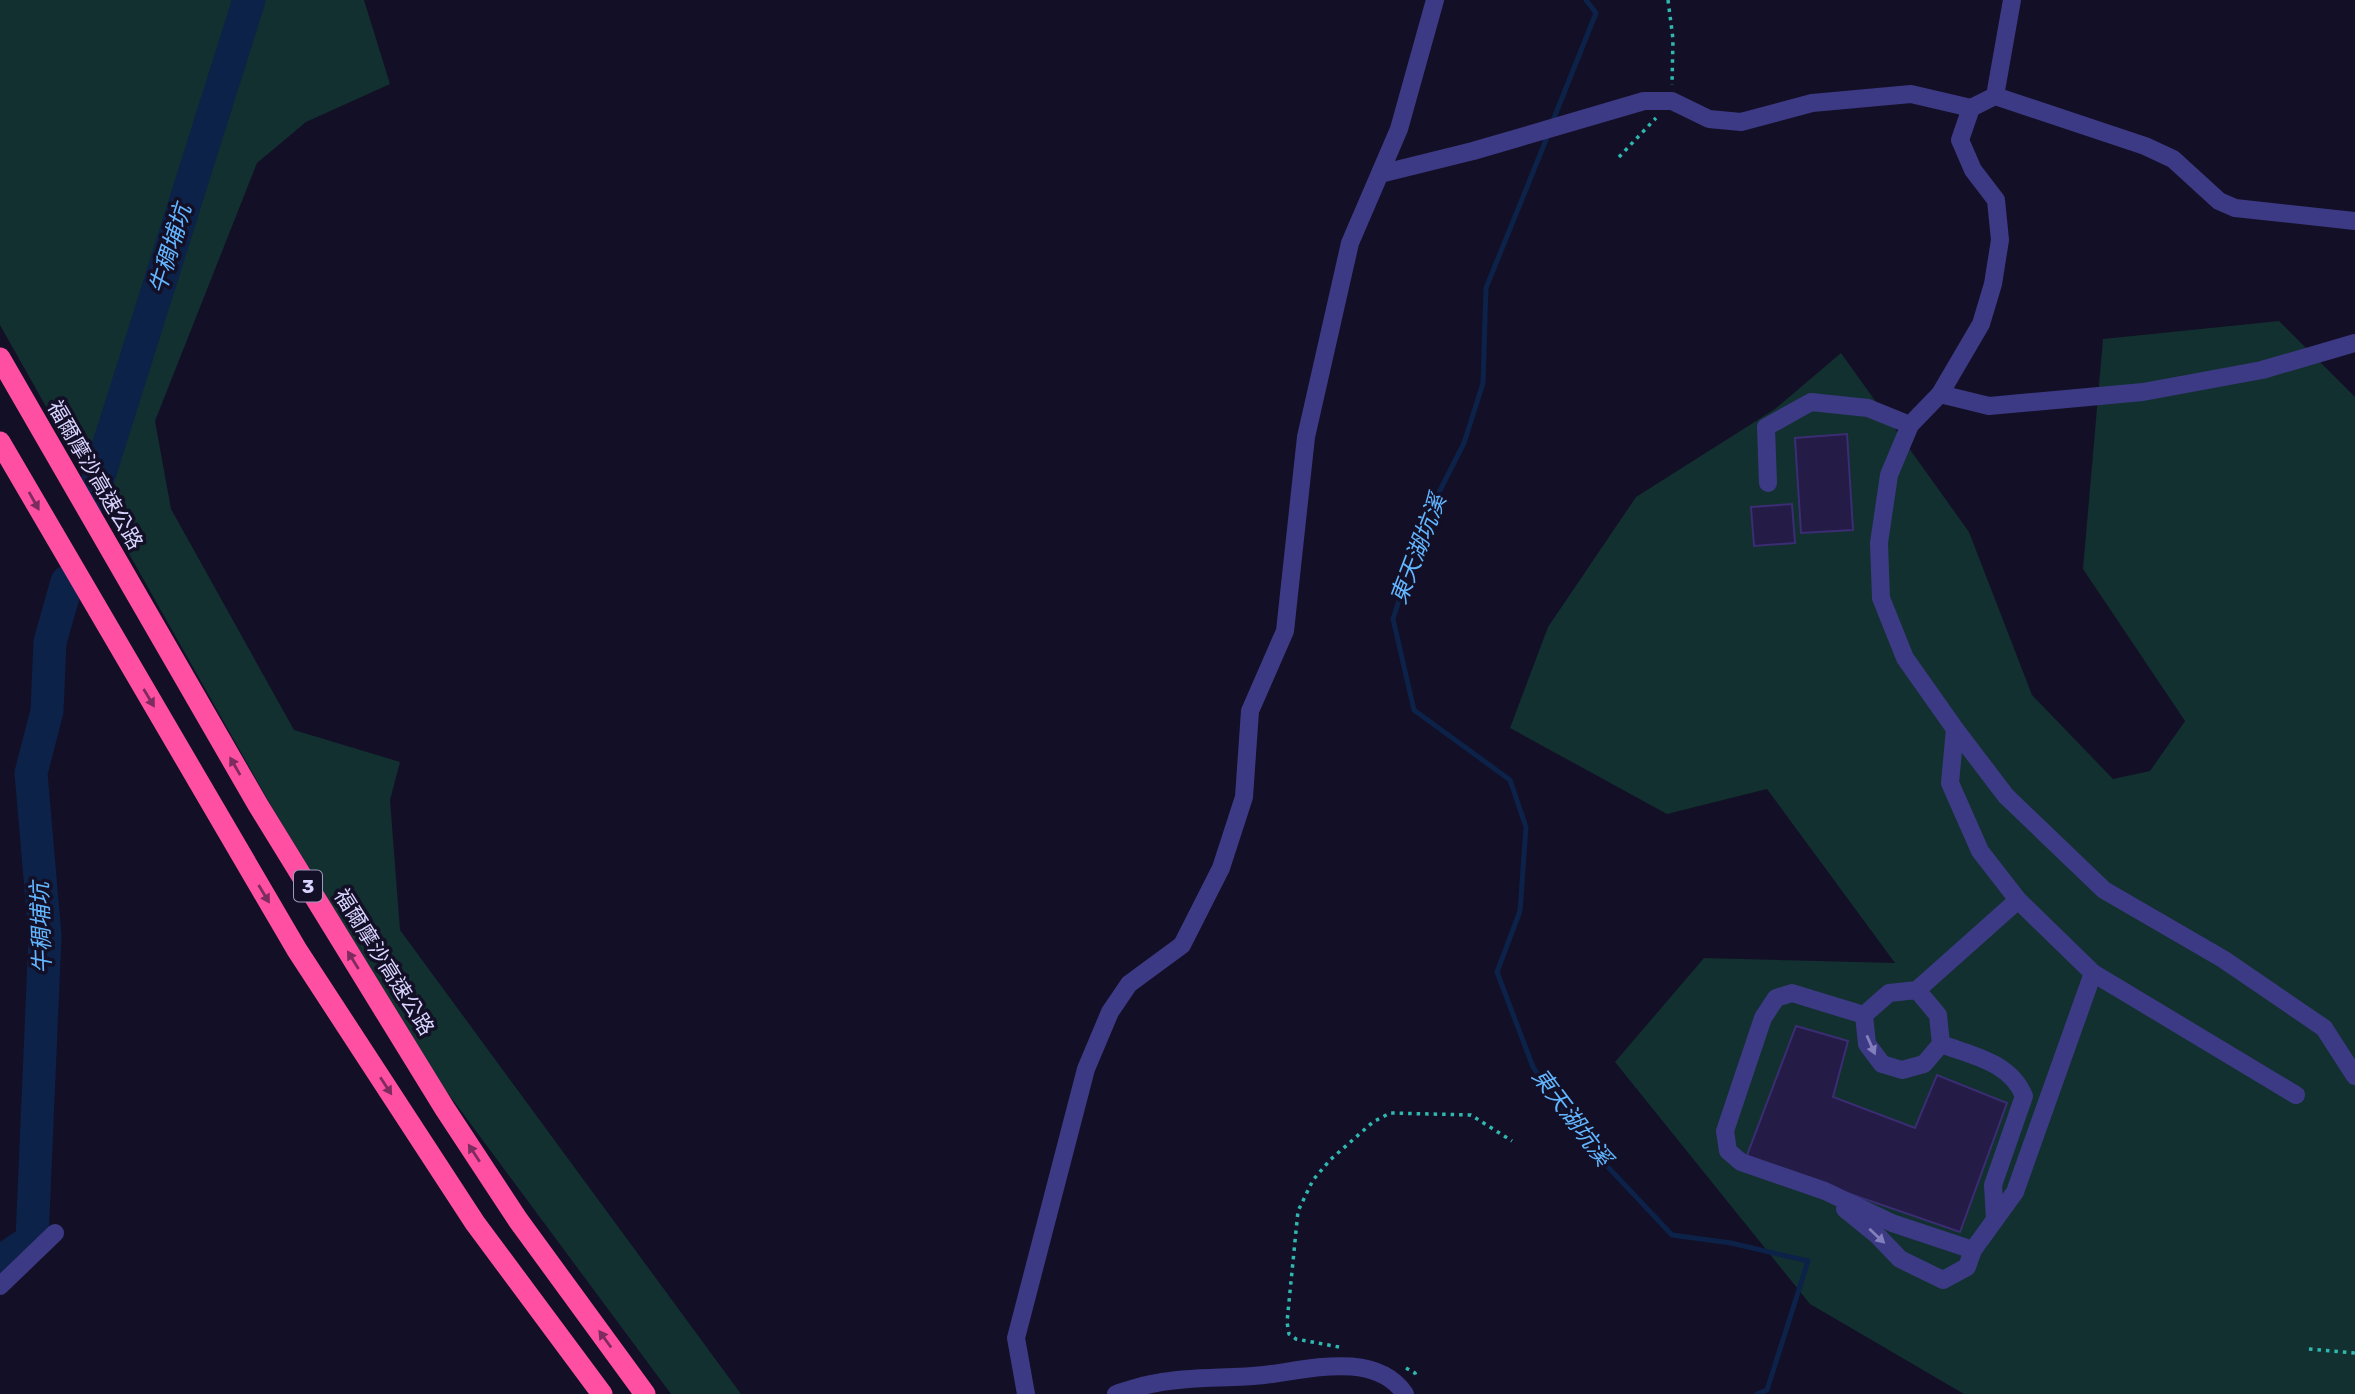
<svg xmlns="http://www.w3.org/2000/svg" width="2355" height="1394" viewBox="0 0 2355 1394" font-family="Rubik,'Noto Sans TC',sans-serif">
  <rect width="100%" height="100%" fill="#130f26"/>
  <g fill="#12302f">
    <path d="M0,0H364L390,84L306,122L257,163L155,421L171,509L294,730L400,762L390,800L400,930L741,1394H671L444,1088L274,811L0,325Z"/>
    <path d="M2279,321L2355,397V1394H1964L1810,1304L1615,1062L1704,958L1895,963L1767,789L1667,814L1510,728L1548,627L1636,497L1775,409L1841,353L1969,532L2032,695L2113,779L2150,771L2185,721L2083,569L2103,339Z"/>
  </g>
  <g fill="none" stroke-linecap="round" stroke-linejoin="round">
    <g stroke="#0c2248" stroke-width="5">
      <path d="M1552,123L1596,13L1586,0"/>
      <path d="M1548,135L1486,288L1483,383L1464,443L1424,522L1393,619L1414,710L1510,780L1526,827L1520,911L1497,972L1533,1067L1591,1149L1672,1235L1731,1243L1808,1261L1767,1390L1757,1394"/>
    </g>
    <g stroke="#0c2248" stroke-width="33">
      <path d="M92,498L249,0"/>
      <path d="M0,1262L32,1240L45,936L31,773L47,711L50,642L67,582"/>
    </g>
  </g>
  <g fill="#241b47" stroke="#3b2d73" stroke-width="2">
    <path d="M1847,434L1853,530L1801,533L1795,438Z"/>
    <path d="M1792,504L1795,543L1754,546L1751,507Z"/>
    <path d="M1796,1026L1848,1041L1833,1097L1915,1128L1937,1075L2007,1103L1960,1232L1746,1158Z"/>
  </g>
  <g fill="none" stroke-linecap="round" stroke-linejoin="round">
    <g stroke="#2fb8b0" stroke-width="3.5" stroke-dasharray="3.5 5" stroke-linecap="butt">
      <path d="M1668,0L1673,39L1672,85"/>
      <path d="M1619,157L1656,118"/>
      <path d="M1339,1347L1296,1339L1289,1334L1287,1322L1298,1211L1313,1180L1330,1160L1373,1122L1390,1113L1471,1115L1512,1141"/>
      <path d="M2309,1349L2355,1353"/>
      <path d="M1406,1368L1415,1373L1417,1379"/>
    </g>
    <g stroke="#3d3a85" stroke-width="18">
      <path d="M1995,96L2012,0"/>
      <path d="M1380,174L1473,151L1644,101H1672L1709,119L1741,122L1812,103L1911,94L1971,108"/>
      <path d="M1940,394L1989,406L2143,392L2262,370L2355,343"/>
      <path d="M1768,483L1766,427L1811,402L1868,408L1910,425"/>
      <path d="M1955,729L2006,796L2104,890L2223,959L2324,1028L2355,1076"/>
      <path d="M1917,990L1938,1015L1941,1044L1924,1064L1902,1070L1882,1064L1867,1044L1864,1015L1889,993L1917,990L2018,900"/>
      <path d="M1864,1015L1792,993L1776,998L1763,1018L1725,1131L1728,1151L1741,1162L1825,1191L1892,1223L1973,1250"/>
      <path d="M1941,1044C1973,1056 2010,1062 2024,1096L1993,1185L1995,1219"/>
      <path d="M2296,1095L2093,973L2018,900L1980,851L1950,783L1955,729L1905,658L1881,598L1879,543L1889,475L1910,425L1940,394L1981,324L1993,284L2000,240L1996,200L1973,170L1960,140L1971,108L1995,96L2145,146L2173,159L2219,201L2235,208L2355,221"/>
      <path d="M1845,1209L1877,1235L1900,1259L1943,1280L1967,1267L1973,1250L2015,1192L2093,973"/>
      <path d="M0,1286L55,1233"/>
      <path d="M1026,1394L1016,1338L1086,1069L1110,1012L1129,984L1182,945L1221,868L1244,797L1250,711L1285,631L1306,437L1350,243L1399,129L1435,0"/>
      <path d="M1116,1394C1129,1390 1143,1385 1157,1383C1192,1376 1229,1379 1264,1375C1307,1370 1375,1350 1405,1394"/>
    </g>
    <g stroke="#ff4fa3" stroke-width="21">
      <path d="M0,358L258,805L445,1109L518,1220L645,1394"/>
      <path d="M0,442L297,950L475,1223L602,1394"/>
    </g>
  </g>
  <defs><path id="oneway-solid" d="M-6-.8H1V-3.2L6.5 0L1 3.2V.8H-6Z" transform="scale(1.75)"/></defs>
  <g fill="#7d2c5e">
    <use href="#oneway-solid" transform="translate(34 501) rotate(61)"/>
    <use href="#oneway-solid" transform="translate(149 698) rotate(59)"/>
    <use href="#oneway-solid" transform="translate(235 766) rotate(-120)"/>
    <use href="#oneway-solid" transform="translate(264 894) rotate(59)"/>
    <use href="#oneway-solid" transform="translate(353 960) rotate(-122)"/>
    <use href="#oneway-solid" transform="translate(386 1086) rotate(57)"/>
    <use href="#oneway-solid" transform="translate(474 1153) rotate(-123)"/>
    <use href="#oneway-solid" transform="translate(605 1339) rotate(-126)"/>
  </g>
  <g fill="#837fbc">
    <use href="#oneway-solid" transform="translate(1871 1045) rotate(66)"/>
    <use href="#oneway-solid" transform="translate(1877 1236) rotate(43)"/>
  </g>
  <g text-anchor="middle" stroke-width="7" stroke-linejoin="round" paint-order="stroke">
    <rect fill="#130f26" stroke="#9e99be" stroke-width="2" x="294" y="870.5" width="28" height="31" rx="5"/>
    <g font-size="19" font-weight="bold" fill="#d9d4ff">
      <text x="308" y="893">3</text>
    </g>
    <g font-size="21" fill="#d9d4ff" stroke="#130f26">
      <text transform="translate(95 475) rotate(60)" y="7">福爾摩沙高速公路</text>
      <text transform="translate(384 962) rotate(58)" y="7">福爾摩沙高速公路</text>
    </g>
    <g font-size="23" font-style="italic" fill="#62b6ff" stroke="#130f26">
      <text transform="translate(170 249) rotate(-73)" y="8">牛稠埔坑</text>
      <text transform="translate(1418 549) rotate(-69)" y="8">東天湖坑溪</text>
      <text transform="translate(41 928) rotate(-92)" y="8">牛稠埔坑</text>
      <text transform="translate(1572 1117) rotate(53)" y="8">東天湖坑溪</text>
    </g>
  </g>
</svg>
